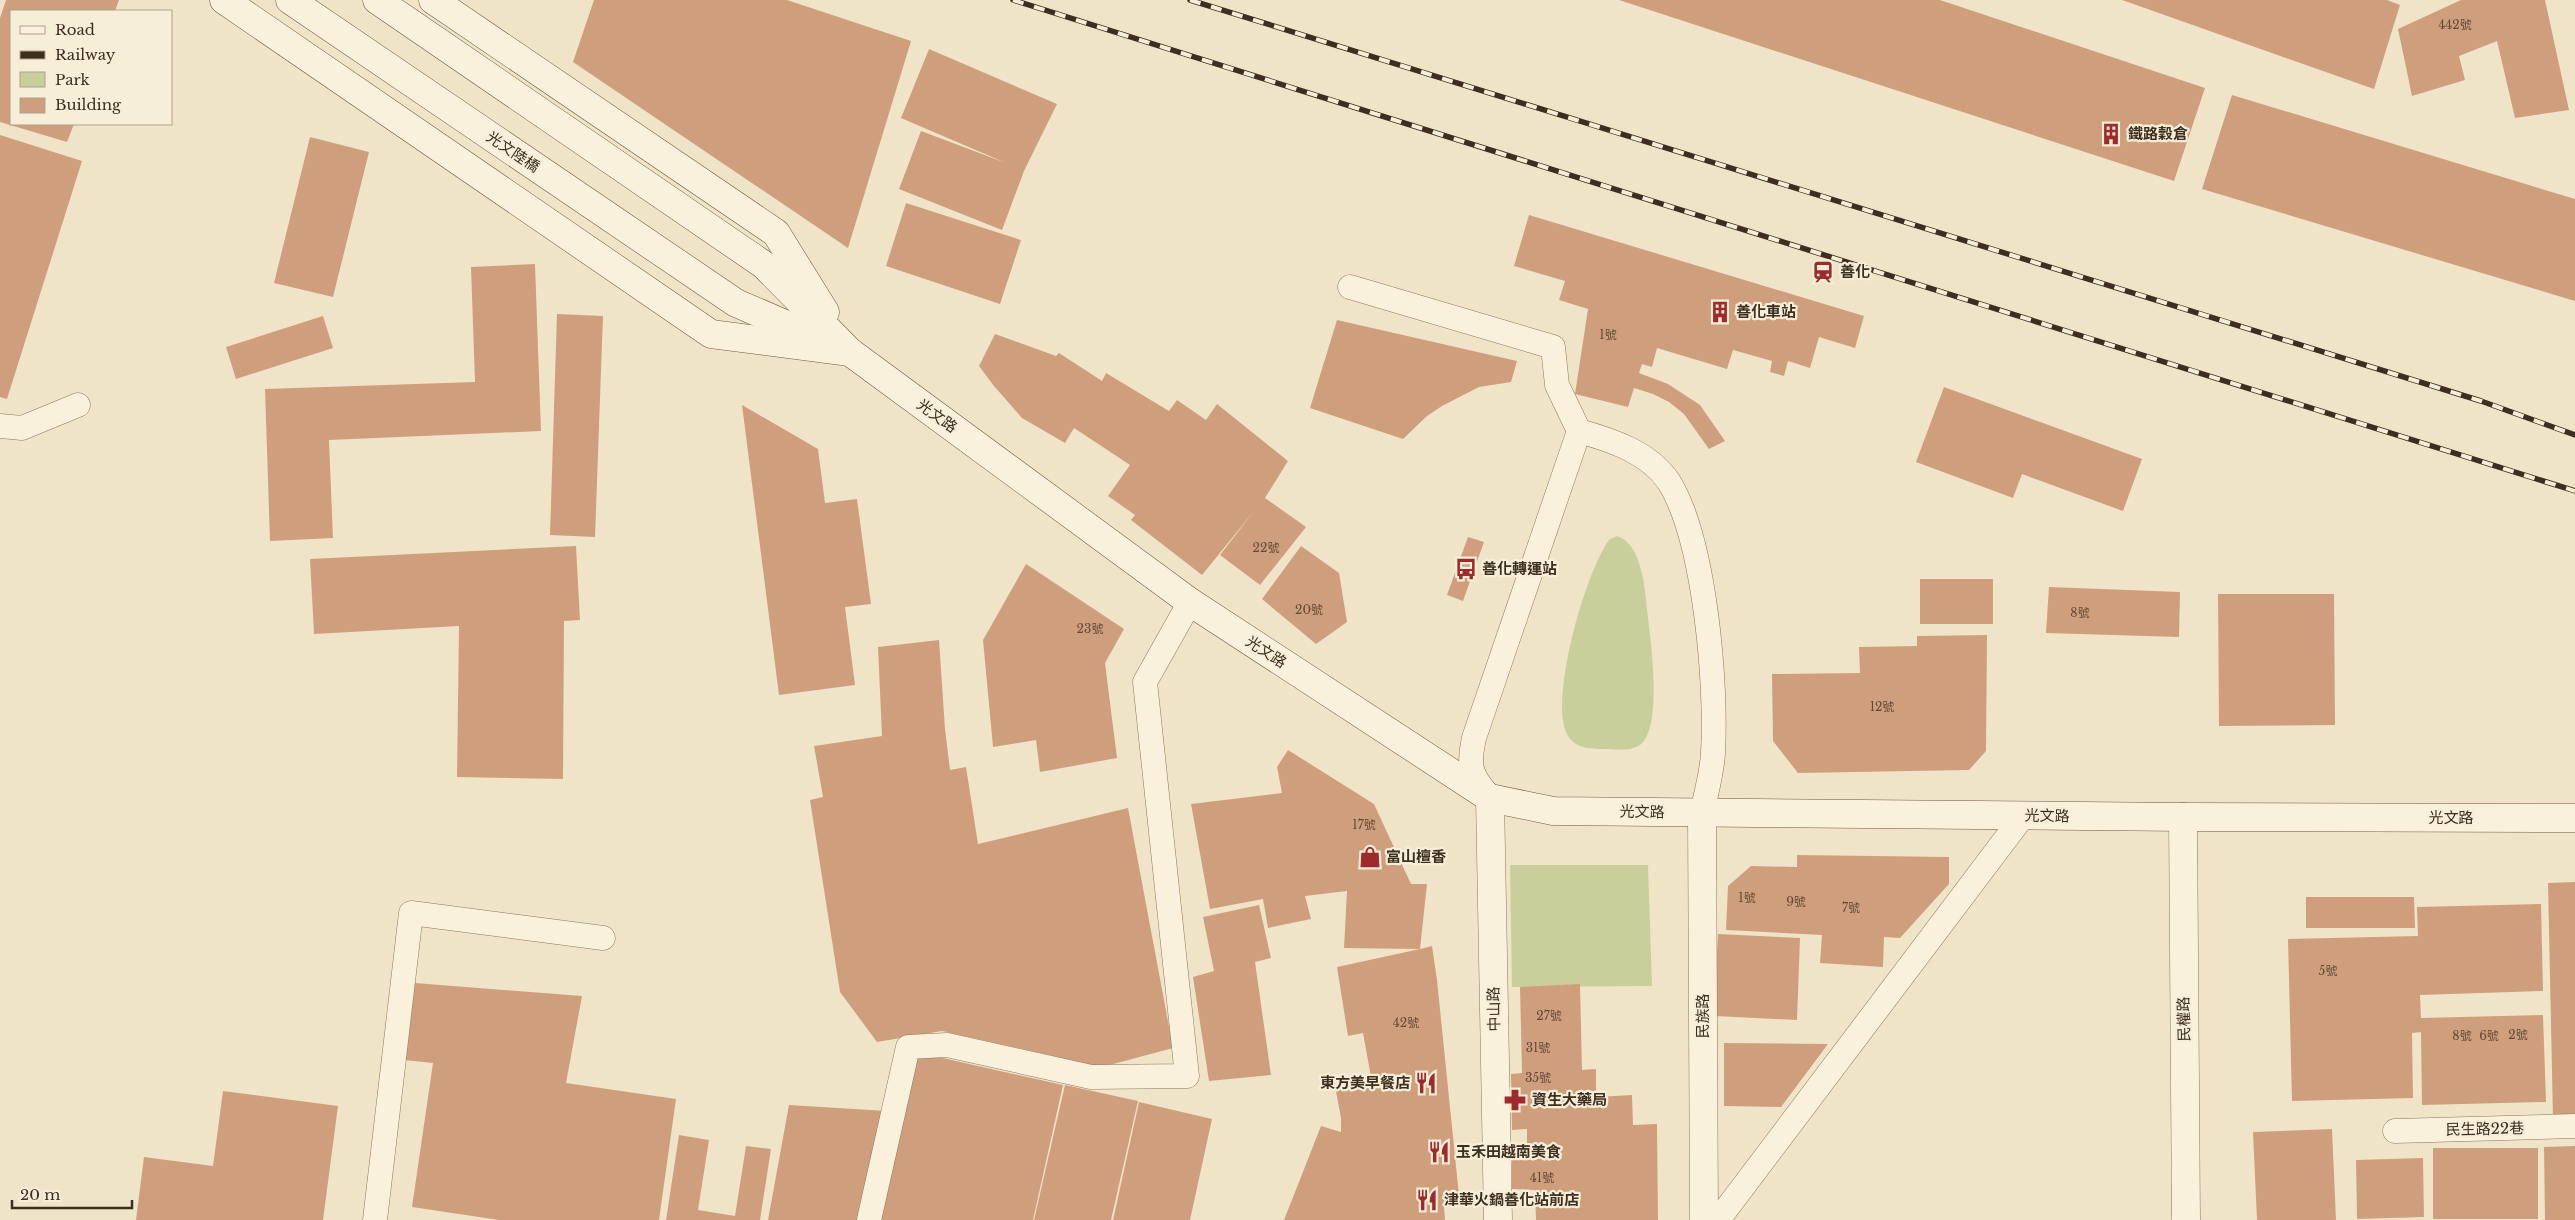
<svg xmlns="http://www.w3.org/2000/svg" width="2575" height="1220" viewBox="0 0 2575 1220" font-family="'Libre Baskerville','Noto Sans TC',serif">
  <rect width="100%" height="100%" fill="#f0e4c8"/>
  <g fill="#c9cf9b">
    <path d="M1617,536C1641,543 1645,587 1647,609C1650,636 1664,728 1640,745C1629,752 1615,749 1603,749C1589,749 1574,748 1567,734C1549,699 1586,569 1610,539Z"/>
    <path d="M1510,865H1648L1652,986L1512,987Z"/>
  </g>
  <g fill="#cf9f7d">
    <path d="M6,0H119L115,11H11V124H74L67,142L0,122V18Z"/>
    <path d="M594,0H787L911,41L848,248L573,62Z"/>
    <path d="M1619,0H1940L2205,88L2174,181Z"/>
    <path d="M2122,0H2387L2400,5L2374,89Z"/>
    <path d="M2461,0H2545L2569,110L2515,118L2497,41L2459,56L2465,80L2412,96L2398,29Z"/>
    <path d="M929,49L1057,104L1024,171L1002,230L899,189L921,131L1006,163L901,118Z"/>
    <path d="M2232,95L2575,199V301L2202,189Z"/>
    <path d="M0,135L82,161L7,399L0,397Z"/>
    <path d="M310,137L369,152L333,297L274,283Z"/>
    <path d="M906,203L1021,240L1000,304L886,266Z"/>
    <path d="M1529,215L1864,316L1855,348L1819,337L1810,368L1788,361L1784,376L1770,372L1772,361L1733,350L1727,369L1657,348L1652,367L1642,364L1639,373L1668,384L1700,405L1725,441L1709,449L1684,414L1669,402L1653,394L1634,388L1628,407L1575,394L1588,309L1559,300L1565,281L1514,266Z"/>
    <path d="M535,264L541,431L329,440L333,538L270,541L265,389L475,382L471,267Z"/>
    <path d="M557,314L603,316L595,537L550,535Z"/>
    <path d="M323,316L333,348L236,379L226,347Z"/>
    <path d="M1337,320L1517,361L1511,382L1479,387L1442,406L1427,416L1403,439L1310,408Z"/>
    <path d="M995,334L1056,356L1059,353L1102,381L1106,373L1169,411L1177,400L1206,420L1217,404L1288,461L1265,498L1306,527L1260,585L1220,555L1254,511L1202,575L1131,520L1135,515L1108,496L1130,465L1074,428L1065,443L1022,418L994,386L979,366Z"/>
    <path d="M1944,387L2142,459L2123,511L2022,474L2013,498L1916,462Z"/>
    <path d="M742,405L818,449L825,503L857,499L871,604L845,607L855,685L779,695Z"/>
    <path d="M1468,537L1484,542L1463,601L1447,595Z"/>
    <path d="M576,546L580,620L564,621L563,779L457,777L459,626L314,634L310,559Z"/>
    <path d="M1301,546L1339,573L1347,622L1316,644L1262,599Z"/>
    <path d="M1026,564L1124,629L1105,663L1117,758L1040,772L1036,740L993,747L983,640Z"/>
    <rect x="1920" y="579" width="73" height="45"/>
    <path d="M2049,587L2180,592L2179,637L2046,633Z"/>
    <path d="M2218,594H2334L2335,725L2219,726Z"/>
    <path d="M1987,635L1986,751L1969,770L1798,773L1773,741L1772,674L1860,673L1859,647L1917,646V636H1919Z"/>
    <path d="M939,640L945,729L950,770L966,767L978,844L1128,808L1173,1048L1091,1070L1058,1057L942,1031L877,1042L840,992L810,800L823,797L814,746L882,736L878,647Z"/>
    <path d="M1288,750L1374,804L1411,884H1427L1420,949L1432,946L1437,980L1460,1205L1444,1207L1445,1220H1284L1321,1126L1341,1132V1118L1335,1086L1371,1077L1363,1033L1348,1036L1337,967L1420,949L1344,948L1347,891L1305,896L1311,919L1268,928L1263,899L1210,909L1191,804L1282,793L1277,767Z"/>
    <path d="M1797,855L1949,857V884L1900,938L1884,937L1883,967L1820,963L1822,935L1726,930L1728,886L1751,866L1797,867Z"/>
    <path d="M2575,882V1118L2553,1119L2548,883Z"/>
    <path d="M2306,897H2414L2415,928H2306Z"/>
    <path d="M2541,904L2543,991L2420,995L2421,1018L2543,1015L2546,1102L2422,1105L2421,1032L2412,1033L2413,1098L2292,1101L2288,939L2418,936L2417,907Z"/>
    <path d="M1259,905L1271,958L1255,962L1271,1075L1209,1081L1193,977L1214,971L1203,917Z"/>
    <path d="M1718,934L1800,938L1797,1020L1714,1016Z"/>
    <path d="M415,983L582,996L566,1083L676,1099L659,1220H499L412,1207L433,1063L404,1060Z"/>
    <path d="M1580,984L1582,1070L1596,1069V1097L1632,1095L1633,1125L1657,1124L1658,1220H1536L1535,1190L1512,1189V1155L1527,1154V1129L1512,1130L1511,1074L1522,1073L1520,987Z"/>
    <path d="M1724,1043L1828,1044L1781,1107L1724,1106Z"/>
    <path d="M916,1052L1063,1085L1033,1220H878Z"/>
    <path d="M1065,1085L1138,1101L1111,1220H1034Z"/>
    <path d="M223,1091L338,1106L323,1220H136L144,1157L213,1166Z"/>
    <path d="M1139,1102L1212,1119L1190,1220H1113Z"/>
    <path d="M789,1105L887,1111L863,1220H768Z"/>
    <path d="M2332,1129L2336,1220H2257L2253,1132Z"/>
    <path d="M679,1135L709,1140L698,1210L735,1216L746,1146L771,1149L760,1220H666Z"/>
    <path d="M2575,1146V1220H2545L2544,1147Z"/>
    <rect x="2433" y="1148" width="105" height="71"/>
    <path d="M2423,1158L2424,1217L2357,1219L2356,1160Z"/>
  </g>
  <g fill="none" stroke-linecap="round" stroke-linejoin="round">
    <g stroke="#8d765c" stroke-width="25">
      <g id="lane">
        <path d="M1350,287L1553,347L1557,385L1579,431"/>
        <path d="M0,426L22,428L78,405"/>
        <path d="M1489,796C1470,775 1468,766 1474,738L1579,431C1611,440 1649,452 1669,482C1705,540 1717,685 1713,753C1712,773 1706,793 1702,813"/>
        <path d="M2395,1131L2575,1126"/>
        <path d="M375,1220L411,913L603,938"/>
        <path d="M869,1220L908,1047L947,1045L1091,1077L1187,1076L1145,682L1190,602"/>
        <path d="M1718,1220L2023,816"/>
      </g>
    </g>
    <g stroke="#8d765c" stroke-width="29">
      <g id="street">
        <path d="M1490,798L1498,1220"/>
        <path d="M1702,813L1704,1220"/>
        <path d="M2183,817L2186,1220"/>
      </g>
    </g>
    <g stroke="#6f573f" stroke-width="29">
      <g id="secondary">
        <path d="M224,0L711,334L850,352"/>
        <path d="M290,0L736,303L820,339"/>
        <path d="M377,0L764,265L850,352L1190,602L1490,798L1553,811L2183,817L2575,818"/>
        <path d="M433,0L776,233L825,312"/>
      </g>
    </g>
    <use href="#lane" stroke="#faf1dc" stroke-width="24"/>
    <use href="#street" stroke="#faf1dc" stroke-width="28"/>
    <use href="#secondary" stroke="#faf1dc" stroke-width="28"/>
    <g stroke="#3d2e20" stroke-width="5.5">
      <g id="rail">
        <path d="M1013,0L2575,491"/>
        <path d="M1190,0L2481,401L2575,435"/>
      </g>
    </g>
    <use href="#rail" stroke="#f7eed8" stroke-width="4" stroke-dasharray="11" stroke-linecap="butt"/>
  </g>
  <defs>
    <g id="building-bare" transform="scale(1.725)"><path d="M-4-6H4V6H1V3H-1V6H-4ZM-2.5-4.3h1.7v1.8h-1.7ZM.8-4.3h1.7v1.8H.8ZM-2.5-1h1.7V.8h-1.7ZM.8-1h1.7V.8H.8Z" fill="#9e2a2b" stroke="#f7eed8" stroke-width="2.5" paint-order="stroke"/></g>
    <g id="station-bare" transform="scale(1.725)"><path d="M-3-6H3Q5-6 5-4V2Q5 4 3 4L4.5 6H3L1.5 4h-3L-3 6H-4.5L-3 4Q-5 4-5 2V-4Q-5-6-3-6ZM-3.5-4v3h7v-3ZM-3.5 1v1.5H-2V1ZM2 1v1.5H3.5V1Z" fill="#9e2a2b" stroke="#f7eed8" stroke-width="2.5" paint-order="stroke"/></g>
    <g id="bus-bare" transform="scale(1.725)"><path d="M-5-6H5V4H4V6H2V4H-2V6H-4V4H-5ZM-3.5-4V0h7V-4ZM-3.5 1.2v1.5H-2V1.2ZM2 1.2v1.5H3.5V1.2Z" fill="#9e2a2b" stroke="#f7eed8" stroke-width="2.5" paint-order="stroke"/></g>
    <g id="shop-bare" transform="scale(1.725)"><path d="M-5-2.5h2.3a2.7 3.5 0 0 1 5.4 0H5L5.5 6h-11ZM-1.5-2.5h3a1.5 2.3 0 0 0-3 0Z" fill="#9e2a2b" stroke="#f7eed8" stroke-width="2.5" paint-order="stroke"/></g>
    <g id="restaurant-bare" transform="scale(1.725)"><path d="M-5-6h1v4h1v-4h1v4h1v-4h1v5L-1.5 .5V6h-2V.5L-5-1ZM5-6V6H3V1.5H1.5Q1.5-4 5-6Z" fill="#9e2a2b" stroke="#f7eed8" stroke-width="2.5" paint-order="stroke"/></g>
    <g id="pharmacy-bare" transform="scale(1.725)"><path d="M-2-6h4v4h4v4h-4v4h-4v-4h-4v-4h4Z" fill="#9e2a2b" stroke="#f7eed8" stroke-width="2.5" paint-order="stroke"/></g>
  </defs>
  <g fill-rule="evenodd">
    <use href="#building-bare" x="2111" y="134"/>
    <use href="#station-bare" x="1823" y="272"/>
    <use href="#building-bare" x="1720" y="312"/>
    <use href="#bus-bare" x="1466" y="569"/>
    <use href="#shop-bare" x="1370" y="857"/>
    <use href="#restaurant-bare" x="1426" y="1083"/>
    <use href="#pharmacy-bare" x="1515" y="1100"/>
    <use href="#restaurant-bare" x="1439" y="1152"/>
    <use href="#restaurant-bare" x="1427" y="1200"/>
  </g>
  <g text-anchor="middle" stroke-width="4.5" stroke-linejoin="round" paint-order="stroke">
    <g font-size="12" fill="#624a37">
      <text x="2455" y="29">442號</text>
      <text x="1608" y="339">1號</text>
      <text x="1266" y="552">22號</text>
      <text x="1309" y="614">20號</text>
      <text x="2080" y="617">8號</text>
      <text x="1090" y="633">23號</text>
      <text x="1882" y="711">12號</text>
      <text x="1364" y="829">17號</text>
      <text x="1747" y="902">1號</text>
      <text x="1796" y="906">9號</text>
      <text x="1851" y="912">7號</text>
      <text x="2328" y="975">5號</text>
      <text x="1549" y="1020">27號</text>
      <text x="1406" y="1027">42號</text>
      <text x="2518" y="1039">2號</text>
      <text x="2462" y="1040">8號</text>
      <text x="2489" y="1040">6號</text>
      <text x="1538" y="1052">31號</text>
      <text x="1538" y="1082">35號</text>
      <text x="1542" y="1182">41號</text>
    </g>
    <g font-size="15" font-weight="bold" fill="#3d2e20" stroke="#f7eed8" text-anchor="start">
      <text x="2128" y="139">鐵路穀倉</text>
      <text x="1840" y="277">善化</text>
      <text x="1736" y="317">善化車站</text>
      <text x="1482" y="574">善化轉運站</text>
      <text x="1386" y="862">富山檀香</text>
      <text x="1410" y="1088" text-anchor="end">東方美早餐店</text>
      <text x="1532" y="1105">資生大藥局</text>
      <text x="1456" y="1157">玉禾田越南美食</text>
      <text x="1444" y="1205">津華火鍋善化站前店</text>
    </g>
    <g font-size="15" fill="#3d2e20" stroke="#f7eed8">
      <text transform="translate(513 152) rotate(34)" y="5">光文陸橋</text>
      <text transform="translate(937 416) rotate(36)" y="5">光文路</text>
      <text transform="translate(1266 652) rotate(33)" y="5">光文路</text>
      <text transform="translate(1642 812) rotate(1)" y="5">光文路</text>
      <text transform="translate(2047 816) rotate(1)" y="5">光文路</text>
      <text x="2451" y="823">光文路</text>
      <text transform="translate(1494 1009) rotate(-91)" y="5">中山路</text>
      <text transform="translate(1703 1016) rotate(-90)" y="5">民族路</text>
      <text transform="translate(2184 1019) rotate(-91)" y="5">民權路</text>
      <text transform="translate(2485 1129) rotate(-1)" y="5">民生路22巷</text>
    </g>
  </g>
  <rect x="10" y="10" width="162" height="115" fill="#f7eed8" stroke="#ada18e"/>
  <rect x="20" y="26" width="25" height="8" fill="#faf1dc" stroke="#ada18e"/>
  <text x="55" y="35" font-size="15" fill="#3d2e20">Road</text>
  <rect x="20" y="51" width="25" height="8" fill="#3d2e20" stroke="#ada18e"/>
  <text x="55" y="60" font-size="15" fill="#3d2e20">Railway</text>
  <rect x="20" y="72" width="25" height="15" fill="#c9cf9b" stroke="#ada18e"/>
  <text x="55" y="85" font-size="15" fill="#3d2e20">Park</text>
  <rect x="20" y="98" width="25" height="15" fill="#cf9f7d" stroke="#ada18e"/>
  <text x="55" y="110" font-size="15" fill="#3d2e20">Building</text>
  <path d="M12 1200v8h120v-8" fill="none" stroke="#3d2e20" stroke-width="2.5"/>
  <text x="20" y="1200" font-size="15" fill="#3d2e20" stroke="#f7eed8" stroke-width="4" paint-order="stroke">20 m</text>
</svg>
